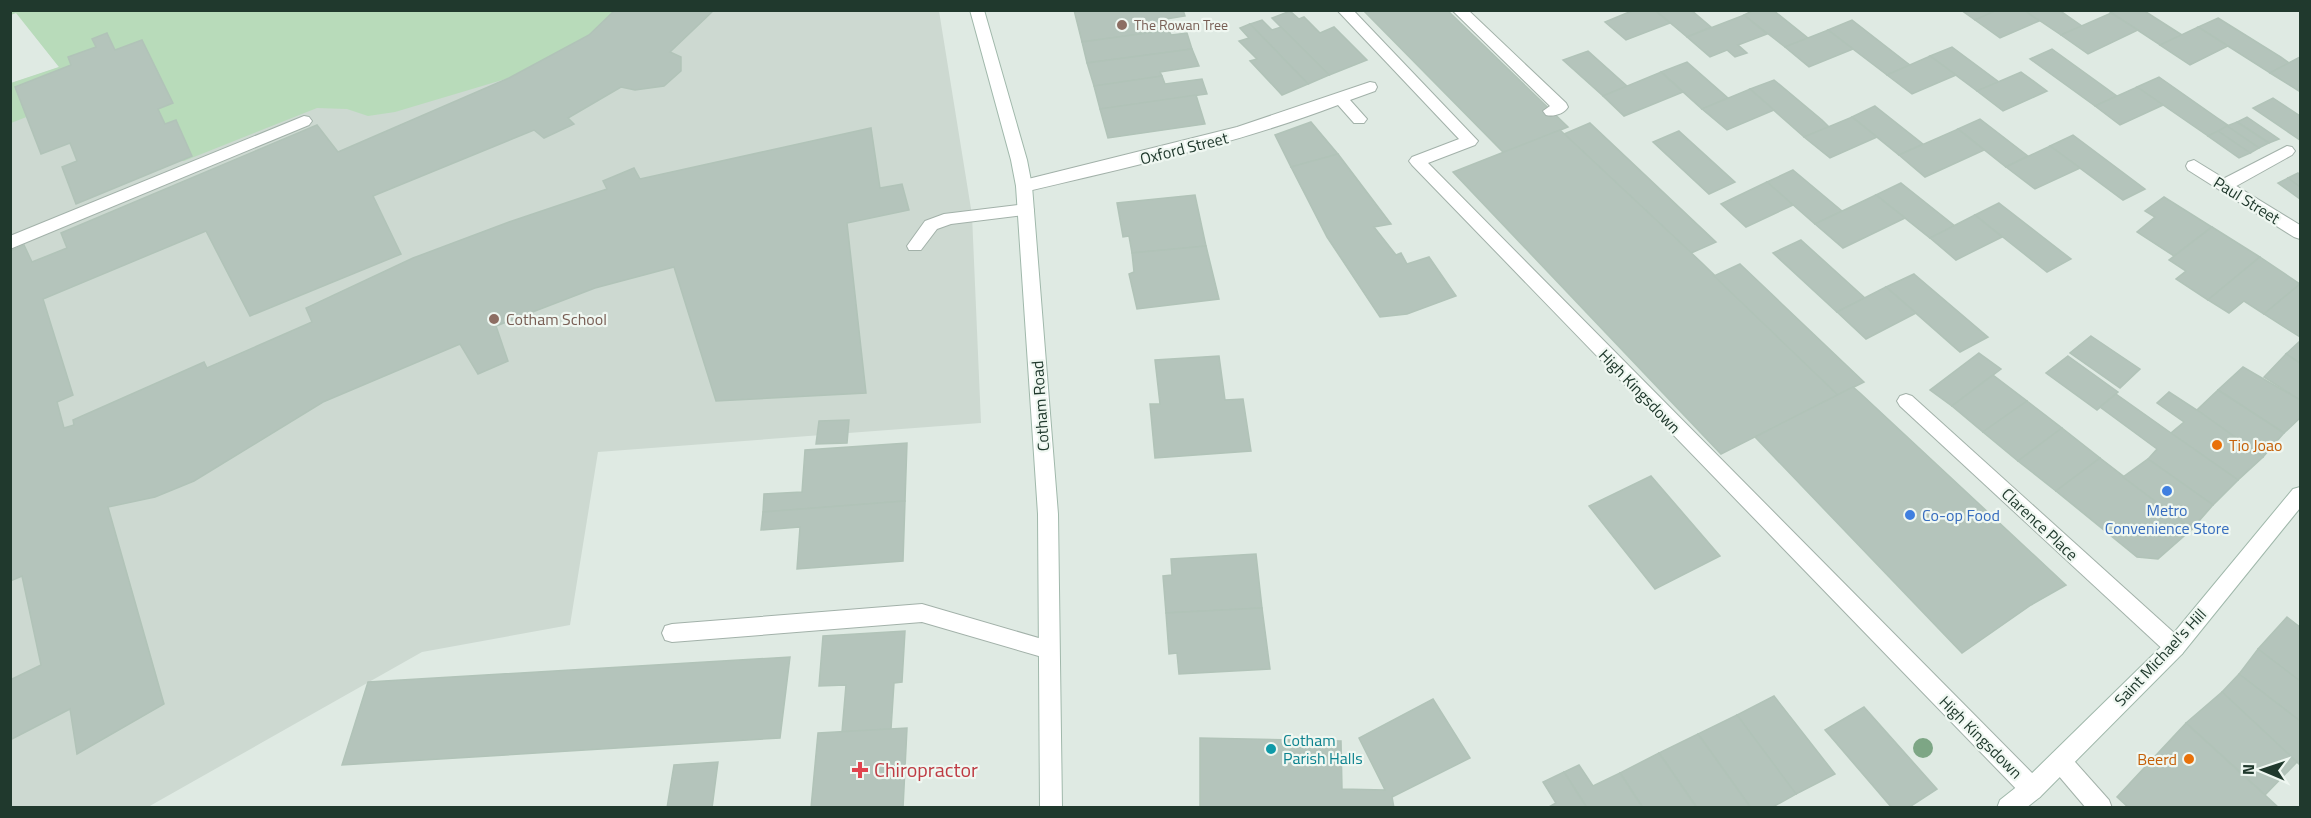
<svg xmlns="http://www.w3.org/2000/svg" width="2311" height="818" viewBox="0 0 2311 818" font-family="'Titillium Web',sans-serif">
  <rect width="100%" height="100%" fill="#dfeae3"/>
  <path fill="#cdd9d1" d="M11,10L939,11L972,215L981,423L598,452L570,625L422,652L148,807H11V83L59,67L16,12Z"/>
  <path fill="#b8dbba" d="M11,10L615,11L589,35L509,78L395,112L368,116L347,109L317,108L184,161L164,159L114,83L11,123V83L59,67L16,13L11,15Z"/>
  <g fill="#b4c4bb" stroke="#b1c3b8" stroke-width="1.5">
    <path d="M615,10H714L670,52L681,57V71L664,86L635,90L621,87L568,118L574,124L544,138L534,130L373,196L401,254L250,316L206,231L43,299L73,395L57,402L64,428L74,425L73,420L204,362L207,368L312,322L306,308L413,258L509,222L607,189L603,181L634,168L640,179L871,128L880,188L902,184L909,210L847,223L866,393L716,401L674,267L595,288L496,326L508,361L478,374L460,344L323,402L194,481L155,497L108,507L164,704L77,754L70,709L10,740V680L41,665L22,576L10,581V251L24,245L32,262L67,248L61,233L317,125L338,152L509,78L589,35Z"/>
    <path d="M1074,10H1183L1185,16L1166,19L1169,30L1082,42Z"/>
    <path d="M1363,10H1447L1568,127L1504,153Z"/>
    <path d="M1634,10H1655L1670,23L1626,40L1605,22Z"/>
    <path d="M1655,10H1691L1711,27L1687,37Z"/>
    <path d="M1754,10H1773L1808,38L1785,47L1744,15Z"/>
    <path d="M1961,10H1994L1995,12L1975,20Z"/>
    <path d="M1997,10H2024L2039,21L2000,38L1975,20Z"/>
    <path d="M2024,10H2059L2082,26L2061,35Z"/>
    <path d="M2107,10H2143L2182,35L2160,45Z"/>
    <path d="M1290,11L1299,19L1304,17L1320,33L1334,27L1367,60L1329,75L1272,18Z"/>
    <path d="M2111,13L2138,30L2088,54L2061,35Z"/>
    <path d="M1744,15L1767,34L1738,45L1747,53L1735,57L1727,50L1710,57L1687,37Z"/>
    <path d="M2218,18L2281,57L2289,63L2270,73L2198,27Z"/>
    <path d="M1262,20L1272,30L1281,27L1329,75L1308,84L1250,24Z"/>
    <path d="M1852,20L1906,62L1910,65L1887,75L1828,30Z"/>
    <path d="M1250,24L1308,84L1282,95L1250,61L1257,59L1239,41L1249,38L1240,28Z"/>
    <path d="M2198,27L2228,46L2190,65L2160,45Z"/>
    <path d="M1169,30L1171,35L1187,33L1192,49L1087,63L1082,42Z"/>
    <path d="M1828,30L1853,49L1809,67L1785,47Z"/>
    <path d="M107,33L115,50L142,40L173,103L158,109L165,124L176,120L192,156L76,204L62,167L77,161L70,143L41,154L15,87L71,65L68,57L96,47L92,39Z"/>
    <path d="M1952,47L1999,82L1977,91L1930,56Z"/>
    <path d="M1192,49L1199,66L1160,72L1162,76L1094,86L1087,63Z"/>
    <path d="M2052,49L2117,96L2095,106L2030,59Z"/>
    <path d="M1588,51L1627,86L1603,96L1563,60Z"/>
    <path d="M1930,56L1956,75L1912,94L1887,75Z"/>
    <path d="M2300,57V90L2299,91L2270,73Z"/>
    <path d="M1687,62L1728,98L1702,109L1661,72Z"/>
    <path d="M1661,72L1683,92L1624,116L1603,96Z"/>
    <path d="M2021,72L2047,91L2003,111L1977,91Z"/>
    <path d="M1162,76L1165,84L1202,79L1207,94L1100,109L1094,86Z"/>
    <path d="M2159,77L2216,117L2229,126L2208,136L2137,87Z"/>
    <path d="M1774,80L1822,120L1829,127L1804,137L1750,89Z"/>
    <path d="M2137,87L2163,105L2120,125L2095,106Z"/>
    <path d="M1750,89L1774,110L1727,130L1702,109Z"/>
    <path d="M1196,95L1205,124L1108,138L1100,109Z"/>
    <path d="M2273,98L2300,116V140L2253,108Z"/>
    <path d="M1875,106L1923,144L1899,155L1852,117Z"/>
    <path d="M1852,117L1877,137L1830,158L1804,137Z"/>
    <path d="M2247,117L2279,139L2269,143L2237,122Z"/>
    <path d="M1980,119L2028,156L2006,167L1958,129Z"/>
    <path d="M1311,122L1338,154L1291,167L1275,135Z"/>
    <path d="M2237,122L2269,143L2259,148L2227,126Z"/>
    <path d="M1590,123L1716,242L1691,253L1564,134Z"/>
    <path d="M2227,126L2259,148L2250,153L2218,131Z"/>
    <path d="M1958,129L1984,150L1925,177L1899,155Z"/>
    <path d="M1560,130L1702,263L1838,395L1721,454L1453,172Z"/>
    <path d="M1679,131L1735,182L1709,194L1653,142Z"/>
    <path d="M2218,131L2250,153L2239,158L2208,136Z"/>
    <path d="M2073,135L2145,189L2123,200L2050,146Z"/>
    <path d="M2050,146L2080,168L2035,189L2006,167Z"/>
    <path d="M1338,154L1391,224L1374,227L1396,255L1401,253L1407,264L1429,257L1456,296L1407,314L1380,317L1327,237L1291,167Z"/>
    <path d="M1793,170L1842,211L1815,224L1767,182Z"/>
    <path d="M2298,173L2300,175V187L2288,178Z"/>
    <path d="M2288,178L2300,187V199L2278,183Z"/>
    <path d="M1767,182L1793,205L1746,227L1721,204Z"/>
    <path d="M1901,183L1955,226L1930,238L1876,195Z"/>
    <path d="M1195,195L1206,246L1132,253L1129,236L1123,237L1117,203Z"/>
    <path d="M1876,195L1905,218L1843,248L1815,224Z"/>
    <path d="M2164,197L2212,227L2174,256L2137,232L2155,217L2145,211Z"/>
    <path d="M1999,203L2071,259L2047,272L1975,215Z"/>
    <path d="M1975,215L2002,237L1956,260L1930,238Z"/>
    <path d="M2212,227L2260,257L2208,300L2176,279L2186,271L2169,260Z"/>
    <path d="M1801,240L1865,298L1837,312L1773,253Z"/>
    <path d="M1206,246L1219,299L1137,309L1129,274L1134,272L1132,253Z"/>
    <path d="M2260,257L2300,284L2264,314L2244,301L2229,313L2208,300Z"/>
    <path d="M1740,264L1864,382L1838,395L1714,276Z"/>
    <path d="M1914,274L1988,337L1960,352L1886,287Z"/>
    <path d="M2300,284V337L2264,314Z"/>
    <path d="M1886,287L1916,313L1866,339L1837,312Z"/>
    <path d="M2091,336L2140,369L2120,388L2070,353Z"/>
    <path d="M2300,341V363L2286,354Z"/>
    <path d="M1979,353L2001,369L1952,406L1930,390Z"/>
    <path d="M2286,354L2300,363V400L2264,377Z"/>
    <path d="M1219,356L1225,400L1243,399L1251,451L1155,458L1150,404H1160L1155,360Z"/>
    <path d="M2068,356L2118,392L2097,410L2046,373Z"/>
    <path d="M2243,367L2300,400V418L2284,433L2218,390Z"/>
    <path d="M1993,375L2027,401L1983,432L1952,406Z"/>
    <path d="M1853,387L1860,393L2066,585L2031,605L1962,653L1755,437Z"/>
    <path d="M2218,390L2284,433L2263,457L2197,410Z"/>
    <path d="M2169,392L2197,410L2263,457L2238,480L2171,433L2184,422L2157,403Z"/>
    <path d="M2116,394L2171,433L2238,480L2213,505L2148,459L2157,449L2100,407Z"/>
    <path d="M2027,401L2062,428L2018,461L1983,432Z"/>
    <path d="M849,420L847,443L816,444L819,421Z"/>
    <path d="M2062,428L2100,458L2056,491L2018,461Z"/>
    <path d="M907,443L905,501L763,512L764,494L802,492L805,450Z"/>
    <path d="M2100,458L2192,529L2158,559L2137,557L2056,491Z"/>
    <path d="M2148,459L2213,505L2192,529L2123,477Z"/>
    <path d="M1651,476L1720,556L1655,589L1589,506Z"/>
    <path d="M905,501L903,561L797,569L800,527L761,530L763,512Z"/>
    <path d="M1256,554L1262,608L1166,613L1163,576L1172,575L1171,559Z"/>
    <path d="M1262,608L1270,669L1179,674L1177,653L1169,654L1166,613Z"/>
    <path d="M2287,617L2300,627V681L2258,649Z"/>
    <path d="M905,631L902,682L894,683L891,729L842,732L846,685L819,686L823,636Z"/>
    <path d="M2258,649L2300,681V721L2239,674Z"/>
    <path d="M790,657L780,738L342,765L368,682Z"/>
    <path d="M2239,674L2300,721V765L2222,692Z"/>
    <path d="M2222,692L2297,762L2265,795L2186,723Z"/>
    <path d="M1774,696L1835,774L1796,794L1737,715Z"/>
    <path d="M1433,699L1470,758L1392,797L1394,808H1200V738L1341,741L1342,789L1385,790L1359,738Z"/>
    <path d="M1864,707L1928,779L1937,789L1908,808H1892L1825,730Z"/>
    <path d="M1737,715L1796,794L1771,808H1751L1698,734Z"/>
    <path d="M2186,723L2265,795L2279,808H2129L2117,797Z"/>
    <path d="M907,728L903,808H811L818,733Z"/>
    <path d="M1698,734L1751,808H1697L1659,753Z"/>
    <path d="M1659,753L1697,808H1643L1620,773Z"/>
    <path d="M718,762L712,808H667L674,765Z"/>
    <path d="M1579,765L1593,786L1620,773L1643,808H1587L1564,772Z"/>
    <path d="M1564,772L1587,808H1547L1556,803L1543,782Z"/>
  </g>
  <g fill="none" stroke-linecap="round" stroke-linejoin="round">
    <g stroke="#a2b1a9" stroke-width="2">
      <g id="lane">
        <path d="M1337,10H1353L1478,141L1475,145L1428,163L2040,781L2043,789L2040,797L2032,800L2024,797L1412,165L1409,161L1412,157L1459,139Z"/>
        <path d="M1452,10H1468L1566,103L1568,107C1564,114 1553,117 1546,115L1543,111L1550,106Z"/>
        <path d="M304,116L309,117L312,121L309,125L10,249V236Z"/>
        <path d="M2287,146L2292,147L2295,151L2292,155L2231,189H2219L2217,185L2219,181Z"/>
        <path d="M1026,204L1032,206L1034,210L1032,214L951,224L937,229L921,250H909L907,246L925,221L944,214Z"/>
        <path d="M1906,394L1912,396L2182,640L2185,647L2182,654L2175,656L2168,654L1900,406L1897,401L1900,396Z"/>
        <path d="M922,604L1049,641L1056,643L1059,650L1056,657L1049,659L922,622L672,642L665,640L662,633L665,626L672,624Z"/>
      </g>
    </g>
    <g stroke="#a2b1a9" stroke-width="2">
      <g id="street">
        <path d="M1370,82L1375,83L1377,87L1375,91L1350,100L1367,119L1364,123H1354L1338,105C1236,144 1129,167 1024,192L1018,190L1016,186L1018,182L1024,180L1237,127Z"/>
        <path d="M2194,160L2300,225V239L2294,237L2188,170L2186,166L2188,162Z"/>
        <path d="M2060,750L2068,754L2109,800L2112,808H2086L2052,768L2049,761L2052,754Z"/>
      </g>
    </g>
    <g stroke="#a0b8ab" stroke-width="2">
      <g id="secondary">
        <path d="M970,10H984L1027,160L1032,186L1058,514L1062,808H1040L1038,514L1016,186L1011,160Z"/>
        <path d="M2300,487V508L2182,654L2040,797L2026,808H1997L2000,800L2024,781L2168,640L2293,489Z"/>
      </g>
    </g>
    <use href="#lane" fill="#fff" fill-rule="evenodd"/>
    <use href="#street" fill="#fff" fill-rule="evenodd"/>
    <use href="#secondary" fill="#fff" fill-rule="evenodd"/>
  </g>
  <circle fill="#7da685" cx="1923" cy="748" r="10"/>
  <g fill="#8d6e63" stroke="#eff7f1" stroke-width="2">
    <circle cx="1122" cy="25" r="6"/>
    <circle cx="494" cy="319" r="6"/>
  </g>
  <g fill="#e8710a" stroke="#eff7f1" stroke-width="2">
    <circle cx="2217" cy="445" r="6"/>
    <circle cx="2189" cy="759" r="6"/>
  </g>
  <g fill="#3f7fe0" stroke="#eff7f1" stroke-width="2">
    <circle cx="2167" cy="491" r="6"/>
    <circle cx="1910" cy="515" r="6"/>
  </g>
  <circle fill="#0f9aa8" stroke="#eff7f1" stroke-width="2" cx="1271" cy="749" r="6"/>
  <path fill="#e0444e" stroke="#eff7f1" stroke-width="2" d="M857 761h6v6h6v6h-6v6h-6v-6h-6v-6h6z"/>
  <g text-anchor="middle" stroke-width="4.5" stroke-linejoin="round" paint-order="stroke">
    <g font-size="14" fill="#785e54" stroke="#eff7f1" text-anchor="start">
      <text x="1134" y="30">The Rowan Tree</text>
    </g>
    <g font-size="16" fill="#20392d" stroke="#eff7f1">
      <text transform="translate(1184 148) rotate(-14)" y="6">Oxford Street</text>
      <text transform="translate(2247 200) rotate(32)" y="6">Paul Street</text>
      <text transform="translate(1640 391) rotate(46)" y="6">High Kingsdown</text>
      <text transform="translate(1040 406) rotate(-94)" y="6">Cotham Road</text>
      <text transform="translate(2040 524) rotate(43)" y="6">Clarence Place</text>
      <text transform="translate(2160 657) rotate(-47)" y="6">Saint Michael's Hill</text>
      <text transform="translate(1981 737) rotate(45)" y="6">High Kingsdown</text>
    </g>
    <g font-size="16" fill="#785e54" stroke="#eff7f1" text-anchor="start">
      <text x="506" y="325">Cotham School</text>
    </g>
    <g font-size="16" fill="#c56008" stroke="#eff7f1" text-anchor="start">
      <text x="2229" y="451">Tio Joao</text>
      <text x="2177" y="765" text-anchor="end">Beerd</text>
    </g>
    <g font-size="16" fill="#366cbe" stroke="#eff7f1">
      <text x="2167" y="516">Metro<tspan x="2167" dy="18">Convenience Store</tspan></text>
      <text x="1922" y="521" text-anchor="start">Co-op Food</text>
    </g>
    <g font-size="16" fill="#0d838f" stroke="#eff7f1" text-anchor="start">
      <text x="1283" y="746">Cotham<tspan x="1283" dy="18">Parish Halls</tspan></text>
    </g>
    <g font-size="20" fill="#be3a42" stroke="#eff7f1" text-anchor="start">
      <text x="874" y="777">Chiropractor</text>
    </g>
  </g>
  <rect width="2311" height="818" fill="none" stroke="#20392d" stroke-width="24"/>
  <g transform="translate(2263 770) rotate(272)" stroke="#eff7f1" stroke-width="4.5" paint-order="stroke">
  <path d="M0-4.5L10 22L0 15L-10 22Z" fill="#20392d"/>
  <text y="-9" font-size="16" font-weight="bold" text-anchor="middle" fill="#20392d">N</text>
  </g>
</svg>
